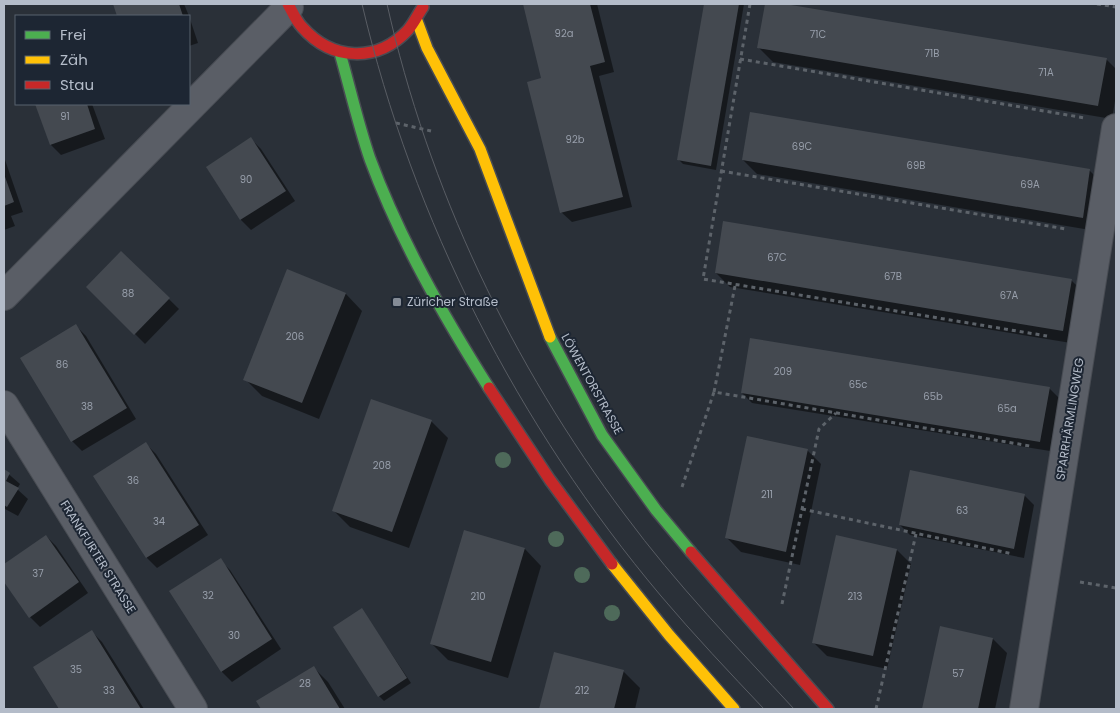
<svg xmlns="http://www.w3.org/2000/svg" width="1120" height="713" viewBox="0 0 1120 713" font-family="Poppins,sans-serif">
  <rect width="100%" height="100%" fill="#2a3038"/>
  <g fill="#0007">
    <path d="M114,4H184L189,16H118Z"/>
    <path d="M524,4H597L614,72L599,76L632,207L572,222L561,212L543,79Z"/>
    <path d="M705,4H744L716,170L683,164L678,159Z"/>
    <path d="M767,4H778L1106,59L1116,69V95L1112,119L773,62L759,48Z"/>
    <path d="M189,16L198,43L189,46Z"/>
    <path d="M36,104H92L105,139L61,155L51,145Z"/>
    <path d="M751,113L1090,171L1104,185L1096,231L757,174L743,160Z"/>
    <path d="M251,139L261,149L295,201L251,230L241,220L207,168Z"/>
    <path d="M4,157L23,212L11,216L15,226L4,230Z"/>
    <path d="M122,253L179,309L145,344L88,287Z"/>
    <path d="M288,271L346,294L362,311L319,419L262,396L245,379Z"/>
    <path d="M716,273L1071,280L1085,294L1077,344L730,287Z"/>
    <path d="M76,326L86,336L136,419L82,451L72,441L22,359Z"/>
    <path d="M1049,388L1059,398L1050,451L752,403L742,393Z"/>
    <path d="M431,421L448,438L409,548L350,527L334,511Z"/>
    <path d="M146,444L156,454L208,535L157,568L147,558L95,476Z"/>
    <path d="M807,450L821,464L800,565L741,552L727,538Z"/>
    <path d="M4,470L20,484L17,489L28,499L18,516L5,509L4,511Z"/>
    <path d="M1024,495L1034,505L1024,558L910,535L900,525Z"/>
    <path d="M465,532L525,549L541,566L508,678L448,660L431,643Z"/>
    <path d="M46,536L56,546L88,593L40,627L30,617L4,580V565Z"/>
    <path d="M897,550L911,564L887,669L827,656L813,642Z"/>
    <path d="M220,560L230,570L281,649L232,682L222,672L171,592Z"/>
    <path d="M362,610L411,683L384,701L379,696Z"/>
    <path d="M941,627L993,639L1007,653L995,709H923Z"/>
    <path d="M92,632L102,642L144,709H61L35,667Z"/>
    <path d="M554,654L623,671L640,688L635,709H541Z"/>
    <path d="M314,668L328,682L345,709H263L258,701Z"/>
  </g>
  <g fill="#444950">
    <path d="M113,4H179L183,16H117Z"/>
    <path d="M523,4H590L605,62L590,66L623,197L560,213L527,82L541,78Z"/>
    <path d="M704,4H739L711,166L677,160Z"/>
    <path d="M765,4H785L1107,58L1098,106L757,48Z"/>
    <path d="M35,104H87L95,129L50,145Z"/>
    <path d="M750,112L1090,169L1083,218L742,160Z"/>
    <path d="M251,137L286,191L240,220L206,167Z"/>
    <path d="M4,174L14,202L4,206Z"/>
    <path d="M723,221L1072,279L1063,331L715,273Z"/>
    <path d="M121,251L170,298L134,335L86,287Z"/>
    <path d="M287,269L346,293L302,403L243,380Z"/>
    <path d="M76,324L127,408L71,442L20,358Z"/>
    <path d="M750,338L1050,387L1040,442L741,393Z"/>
    <path d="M371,399L432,420L392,532L332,511Z"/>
    <path d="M747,436L808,449L786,552L725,538Z"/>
    <path d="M146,442L199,525L146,558L93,476Z"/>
    <path d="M4,469L10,473L6,481L19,488L7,507L4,505Z"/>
    <path d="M910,470L1025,494L1014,549L899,525Z"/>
    <path d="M464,530L525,548L491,662L430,644Z"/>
    <path d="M46,535L79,582L29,618L4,582V564Z"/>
    <path d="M836,535L897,549L873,656L812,643Z"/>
    <path d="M221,558L272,639L221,672L169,591Z"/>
    <path d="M362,608L407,678L378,697L333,627Z"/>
    <path d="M940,626L993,638L978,709H922Z"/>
    <path d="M92,630L118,672L141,709H59L33,667Z"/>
    <path d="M554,652L624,670L614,709H539Z"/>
    <path d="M314,666L340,709H261L256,701Z"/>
  </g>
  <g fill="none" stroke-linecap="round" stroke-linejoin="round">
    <g stroke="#484c53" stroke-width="30">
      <g id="street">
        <path d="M4,296L289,7"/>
        <path d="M4,405L193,709"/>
        <path d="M1024,709L1116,128"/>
      </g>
    </g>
    <g stroke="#484c53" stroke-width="14">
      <g id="fast">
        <path d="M340,53C350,88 358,124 370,159C400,240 443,315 489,388"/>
        <path d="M550,337L602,435L656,510L691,552"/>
      </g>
    </g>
    <g stroke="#484c53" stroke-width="14">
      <g id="slow">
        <path d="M417,21L427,48L480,149L550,337"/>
        <path d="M612,564L669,635L734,709"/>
      </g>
    </g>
    <g stroke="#484c53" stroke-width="14">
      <g id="jam">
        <path d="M288,4C292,11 296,21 302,27C332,61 377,63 408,30C414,23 418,14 423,7"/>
        <path d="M489,388L550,480L612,564"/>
        <path d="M691,552L828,709"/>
      </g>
    </g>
    <g stroke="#5d636a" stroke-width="3" stroke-dasharray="4 4" stroke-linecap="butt">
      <path d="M750,4L703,279L1047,336"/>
      <path d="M1097,4L1116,7"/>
      <path d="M740,59L1085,118"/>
      <path d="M396,123L431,131"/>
      <path d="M721,171L1066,229"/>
      <path d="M714,392L735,286"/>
      <path d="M682,487L714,392L1030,446"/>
      <path d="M802,509L1013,554"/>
      <path d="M1080,582L1116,588"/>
      <path d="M782,604L819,429L836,413"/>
      <path d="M876,709L916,534"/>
    </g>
    <use href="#street" stroke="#5a5e66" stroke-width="28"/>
    <use href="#fast" stroke="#4caf50" stroke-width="11"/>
    <use href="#slow" stroke="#ffc107" stroke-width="11"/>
    <use href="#jam" stroke="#c62828" stroke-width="11"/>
    <g stroke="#595d64" stroke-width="1">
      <path d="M362,4C413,221 518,426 661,596C694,635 729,672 764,709"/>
      <path d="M387,4C428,188 512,365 625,515C676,584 736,646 794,709"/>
    </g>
  </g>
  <g fill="#4e6a5a">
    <circle cx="503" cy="460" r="8"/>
    <circle cx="556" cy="539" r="8"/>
    <circle cx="582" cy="575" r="8"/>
    <circle cx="612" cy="613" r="8"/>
  </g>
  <rect fill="#848b96" stroke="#1d2633" stroke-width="2" x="392" y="297" width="10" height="10" rx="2.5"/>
  <g text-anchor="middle" stroke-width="4" stroke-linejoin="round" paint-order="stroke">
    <g font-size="10" fill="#989fab">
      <text x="564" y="37">92a</text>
      <text x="818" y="38">71C</text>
      <text x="932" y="57">71B</text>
      <text x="1046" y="76">71A</text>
      <text x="65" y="120">91</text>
      <text x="575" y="143">92b</text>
      <text x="802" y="150">69C</text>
      <text x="916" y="169">69B</text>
      <text x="246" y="183">90</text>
      <text x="1030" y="188">69A</text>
      <text x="777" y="261">67C</text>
      <text x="893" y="280">67B</text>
      <text x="128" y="297">88</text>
      <text x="1009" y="299">67A</text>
      <text x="295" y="340">206</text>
      <text x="62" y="368">86</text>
      <text x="783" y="375">209</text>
      <text x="858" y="388">65c</text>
      <text x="933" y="400">65b</text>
      <text x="87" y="410">38</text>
      <text x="1007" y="412">65a</text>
      <text x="382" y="469">208</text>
      <text x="133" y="484">36</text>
      <text x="767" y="498">211</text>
      <text x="962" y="514">63</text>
      <text x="159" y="525">34</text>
      <text x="38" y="577">37</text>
      <text x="208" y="599">32</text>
      <text x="478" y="600">210</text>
      <text x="855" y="600">213</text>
      <text x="234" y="639">30</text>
      <text x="76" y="673">35</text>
      <text x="958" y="677">57</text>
      <text x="305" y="687">28</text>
      <text x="109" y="694">33</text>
      <text x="582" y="694">212</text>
    </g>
    <g font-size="12" fill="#b4bcc9" stroke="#1d2633" text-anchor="start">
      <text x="407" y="306">Züricher Straße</text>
    </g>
    <g font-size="12" fill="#b4bcc9" stroke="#1d2633">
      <text transform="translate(592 384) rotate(61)" y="4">LÖWENTORSTRASSE</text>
      <text transform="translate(1070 419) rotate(-81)" y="4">SPARRHÄRMLINGWEG</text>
      <text transform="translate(98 557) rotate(58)" y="4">FRANKFURTER STRASSE</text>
    </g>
  </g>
  <rect width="1120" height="713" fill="none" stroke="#b4bcc9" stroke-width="10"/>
  <rect x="15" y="15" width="175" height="90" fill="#1d2633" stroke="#59626f"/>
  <rect x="25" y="31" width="25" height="8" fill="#4caf50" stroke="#59626f"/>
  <text x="60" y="40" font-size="15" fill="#b4bcc9">Frei</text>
  <rect x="25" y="56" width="25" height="8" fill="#ffc107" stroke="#59626f"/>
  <text x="60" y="65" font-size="15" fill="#b4bcc9">Zäh</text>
  <rect x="25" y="81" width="25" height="8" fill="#c62828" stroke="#59626f"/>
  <text x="60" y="90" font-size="15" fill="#b4bcc9">Stau</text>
</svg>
